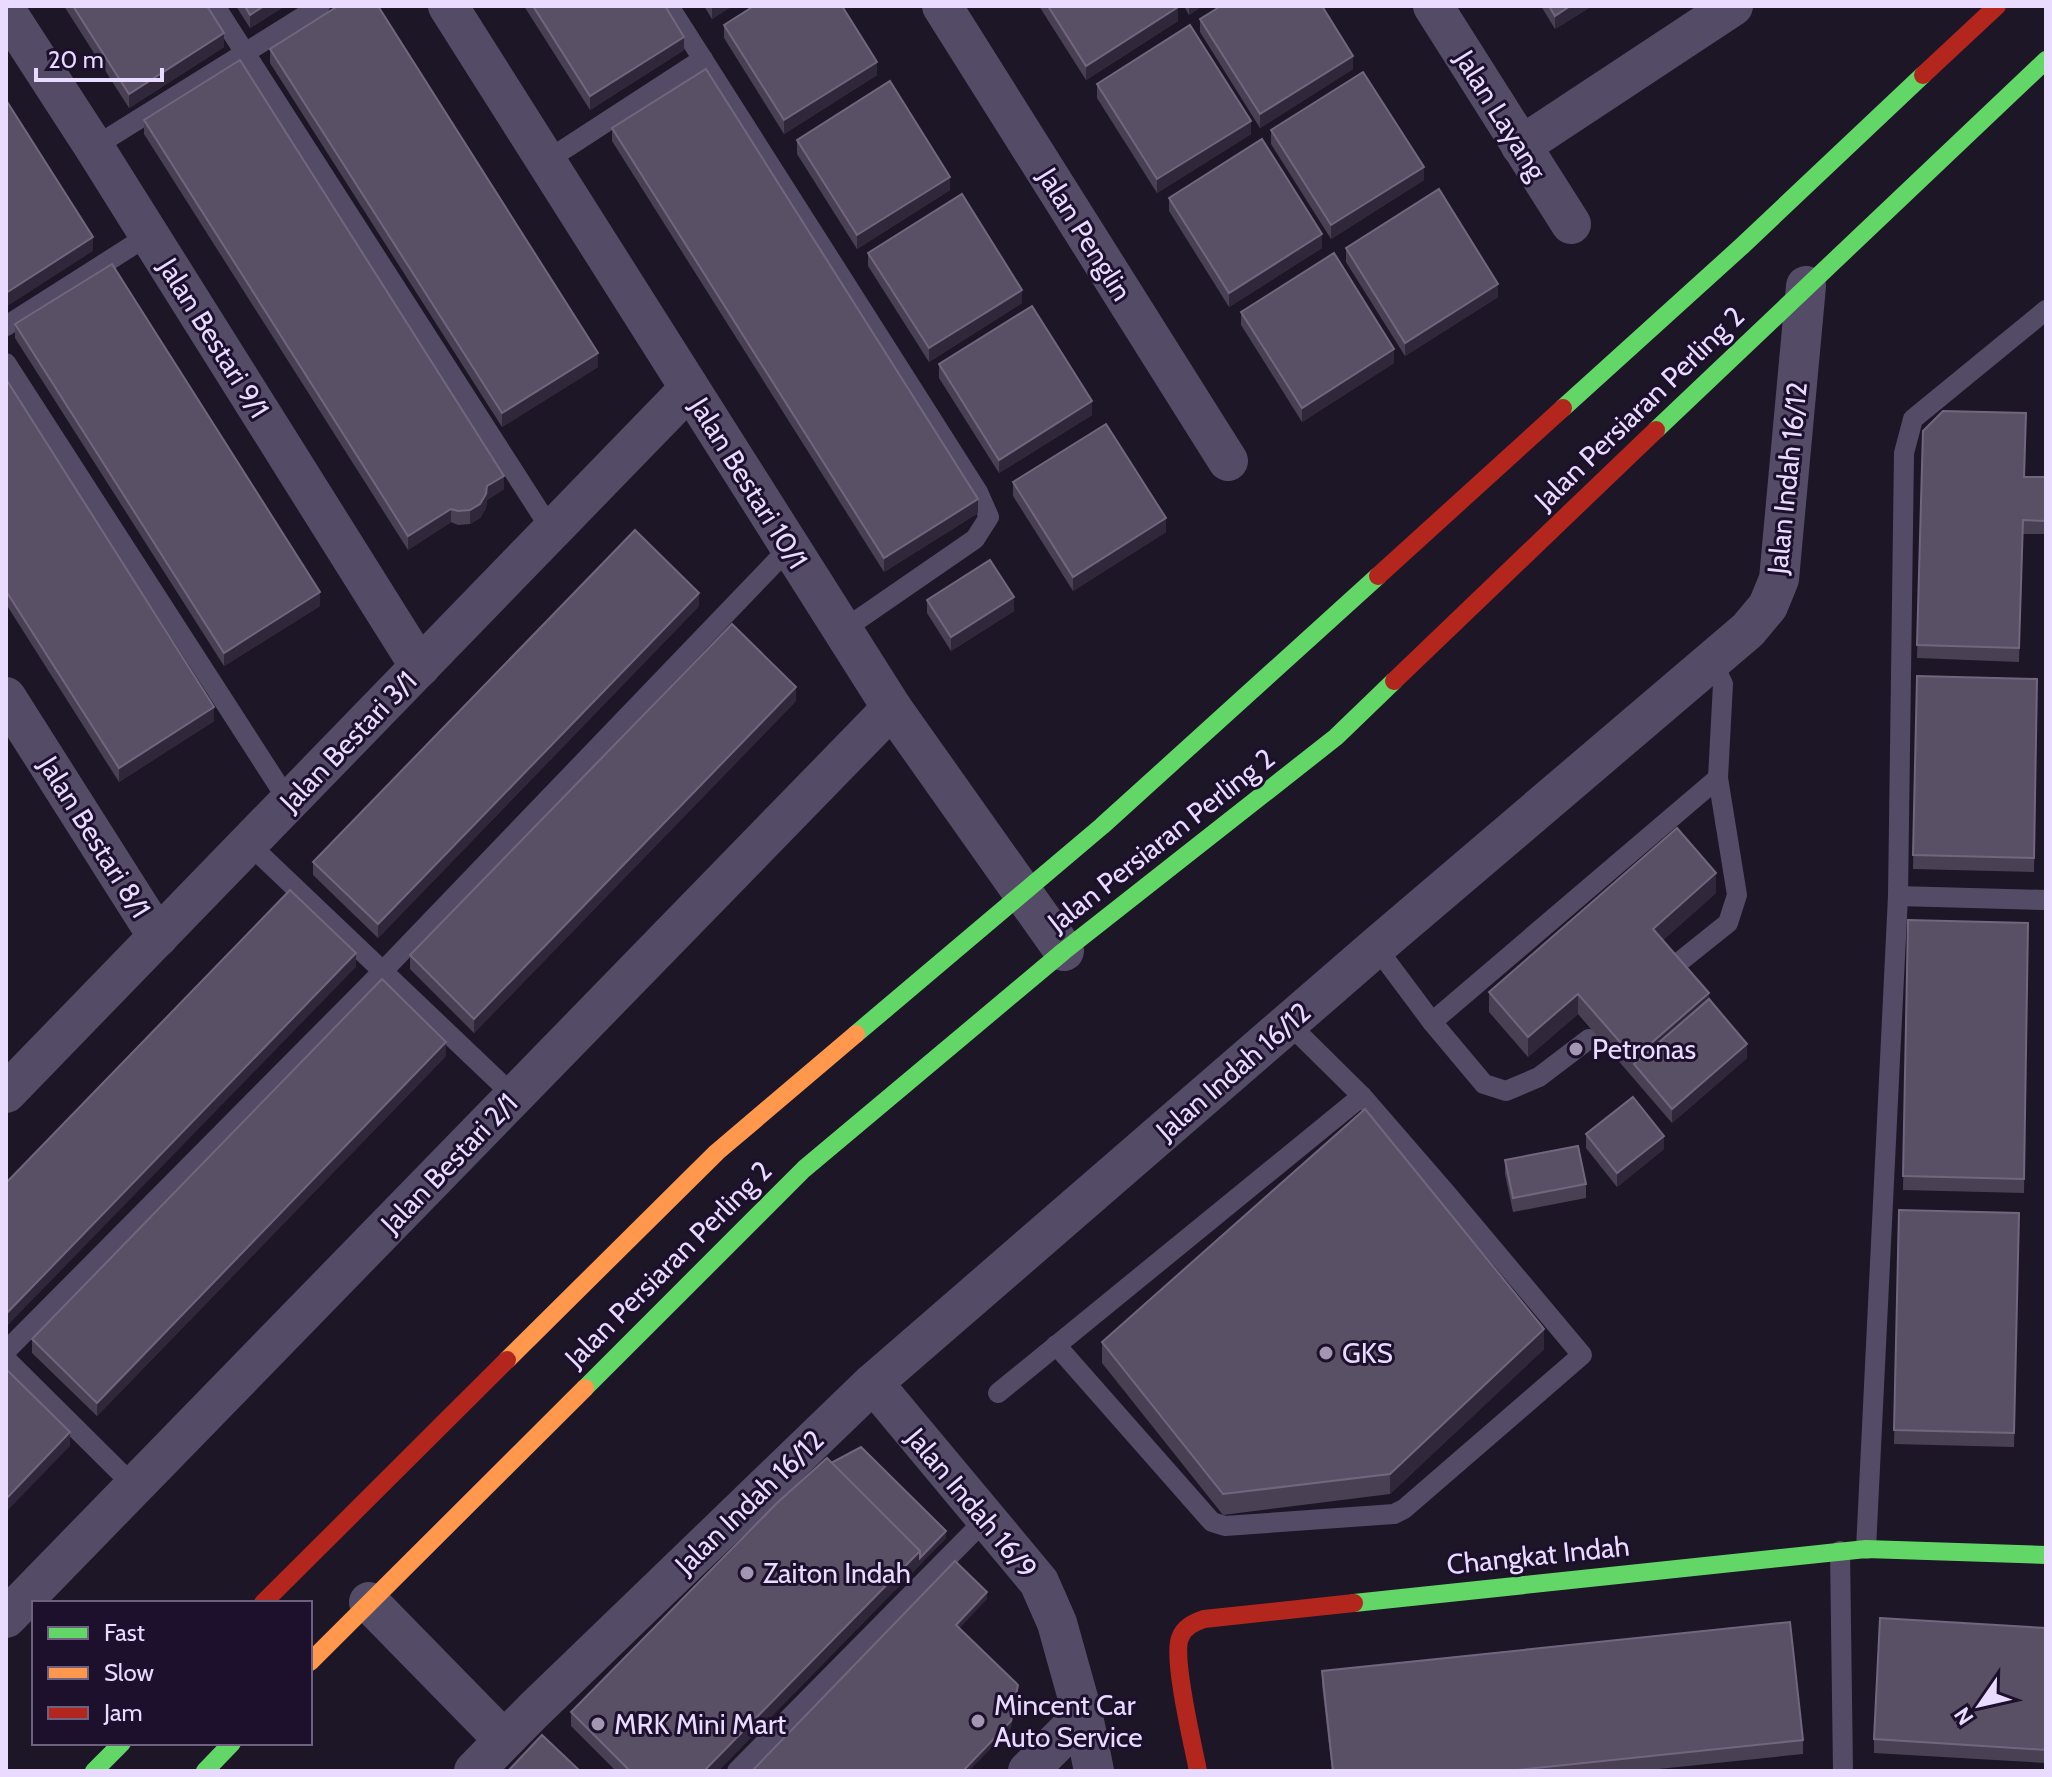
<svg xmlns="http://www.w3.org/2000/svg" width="2052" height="1777" viewBox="0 0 2052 1777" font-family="Cabin,sans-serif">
  <rect width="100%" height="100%" fill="#1d1626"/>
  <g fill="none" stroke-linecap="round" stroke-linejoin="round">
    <g stroke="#544c66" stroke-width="20">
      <path d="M215,6L552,531"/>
      <path d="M669,6L978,492L989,517L975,539L843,630"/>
      <path d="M94,147L320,6"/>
      <path d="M546,161L703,59"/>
      <path d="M6,326L149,235"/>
      <path d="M6,363L289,802"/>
      <path d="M248,843L514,1096"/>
      <path d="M1898,896L2046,900"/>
      <path d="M1376,947L1432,1022L1484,1084L1506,1091L1539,1077L1589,1039"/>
      <path d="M1678,963L1728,923L1737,895L1718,778L1723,684L1711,660"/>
      <path d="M1432,1022L1718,778"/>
      <path d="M1056,1345L1212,1522L1225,1526L1394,1514L1404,1509L1582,1355L1446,1193L1362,1096"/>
      <path d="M6,1351L383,971L790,547"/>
      <path d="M6,1359L134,1486"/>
      <path d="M998,1393L1362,1096L1288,1023"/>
      <path d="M1866,1549L1898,896L1904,453L1913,419L2046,310"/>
      <path d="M1840,1551L1843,1771"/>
      <path d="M737,1771L986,1519"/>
    </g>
    <g stroke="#544c66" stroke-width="40">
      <path d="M448,6L892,708L1064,951"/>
      <path d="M942,6L1228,461"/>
      <path d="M1433,6L1571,224"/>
      <path d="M6,11L94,147L420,667"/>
      <path d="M1521,146L1733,6"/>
      <path d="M6,697L158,937"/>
      <path d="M6,1093L689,389"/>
      <path d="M873,1383L1039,1582L1057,1623L1083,1716L1094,1771"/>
      <path d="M369,1602L504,1740"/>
      <path d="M6,1618L892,708"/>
      <path d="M474,1771L533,1711L873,1383L1376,947L1748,630L1768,606L1779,579L1806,286"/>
      <path d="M1028,1771L1083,1716"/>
    </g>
    <g stroke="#63d668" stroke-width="18">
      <path d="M1563,408L1742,246L1923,75"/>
      <path d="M1656,430L2046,60"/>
      <path d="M856,1034L1102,826L1378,576"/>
      <path d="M585,1388L804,1169L1064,951L1336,737L1394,681"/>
      <path d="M1354,1603L1866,1549L2046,1555"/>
      <path d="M94,1771L122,1743"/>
      <path d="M205,1771L232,1743"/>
    </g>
    <g stroke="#ff974d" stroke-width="18">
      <path d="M507,1360L717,1152L856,1034"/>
      <path d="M310,1662L585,1388"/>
    </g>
    <g stroke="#b3261e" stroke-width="18">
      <path d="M1923,75L1997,6"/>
      <path d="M1378,576L1563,408"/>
      <path d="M1394,681L1656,430"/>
      <path d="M263,1603L507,1360"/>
      <path d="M1198,1771C1193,1745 1172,1658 1180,1638C1184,1627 1193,1623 1204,1619L1354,1603"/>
    </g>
  </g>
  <g fill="#494054">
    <path d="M64,6H207L224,47L129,108Z"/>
    <path d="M236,6H285L250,28Z"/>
    <path d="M524,6H665L684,50L590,110Z"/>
    <path d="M704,6H732L712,19Z"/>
    <path d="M1039,6H1177L1178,21L1086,80Z"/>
    <path d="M1184,6H1202L1189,15Z"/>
    <path d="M1541,6H1592L1555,29Z"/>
    <path d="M1200,19L1353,69L1260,128L1200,32Z"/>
    <path d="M724,25L877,75L784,134L724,38Z"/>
    <path d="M270,49L598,367L502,427L270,63Z"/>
    <path d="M1097,84L1251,134L1157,193L1097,98Z"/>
    <path d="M144,120L504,489L487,500L486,508L480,518L470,524L458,525L451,522L408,550L144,134Z"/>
    <path d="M612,128L978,513L884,572L612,141Z"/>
    <path d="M1271,130L1424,180L1331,239L1271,144Z"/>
    <path d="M797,140L950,190L857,249L797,154Z"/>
    <path d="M1169,198L1322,248L1229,307L1169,211Z"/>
    <path d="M1346,248L1498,297L1405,356L1346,262Z"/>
    <path d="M868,253L1022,303L929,362L868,266Z"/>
    <path d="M1241,312L1394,363L1302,422L1241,325Z"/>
    <path d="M15,324L320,606L224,666L15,338Z"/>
    <path d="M939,364L1092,415L999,473L939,378Z"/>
    <path d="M6,379L214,721L119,782L6,604Z"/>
    <path d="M1923,431L2024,477H2046V534H2023L2019,662L1917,658Z"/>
    <path d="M1013,482L1166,532L1073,591L1013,496Z"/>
    <path d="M927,600L1014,611L951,651L927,613Z"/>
    <path d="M699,606L378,938L313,875V862Z"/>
    <path d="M1917,676L2037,679L2034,872L1913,869Z"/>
    <path d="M796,701L474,1033L410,969V955Z"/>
    <path d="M1716,893L1663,940L1709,999L1747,1058L1672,1123L1578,1014L1528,1057L1489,1012V992Z"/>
    <path d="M1908,920L2028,923L2024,1193L1903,1190Z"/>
    <path d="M446,1056L97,1416L32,1353V1339Z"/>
    <path d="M1586,1134L1664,1149L1617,1187L1586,1148Z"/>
    <path d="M1505,1160L1586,1184V1198L1513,1212L1505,1174Z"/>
    <path d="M1899,1210L2019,1213L2014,1447L1894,1444Z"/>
    <path d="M1102,1342L1544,1349L1390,1494L1223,1515L1102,1363Z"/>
    <path d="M831,1463L946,1538L718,1771H616L571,1726V1712Z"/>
    <path d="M2046,1628V1763L1874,1753V1739Z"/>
    <path d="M1322,1671L1803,1740V1754L1639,1771H1332L1322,1685Z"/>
  </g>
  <g fill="#30283a">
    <path d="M264,6H285L250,28V15Z"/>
    <path d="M712,6H732L712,19Z"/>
    <path d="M1189,6H1202L1189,15Z"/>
    <path d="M1570,6H1592L1555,29V16Z"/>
    <path d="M1178,7V21L1086,80V66Z"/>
    <path d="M224,33V47L129,108V94Z"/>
    <path d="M684,37V50L590,110V96Z"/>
    <path d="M1353,56V69L1260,128V114Z"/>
    <path d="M877,62V75L784,134V120Z"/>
    <path d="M1251,121V134L1157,193V179Z"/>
    <path d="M1424,167V180L1331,239V225Z"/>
    <path d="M950,177V190L857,249V235Z"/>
    <path d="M1322,234V248L1229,307V293Z"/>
    <path d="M93,237V251L6,307V293Z"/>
    <path d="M1498,284V297L1405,356V343Z"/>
    <path d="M1022,290V303L929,362V348Z"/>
    <path d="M1394,349V363L1302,422V408Z"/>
    <path d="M598,353V367L502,427V413Z"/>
    <path d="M1092,401V415L999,473V460Z"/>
    <path d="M504,476V489L487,500L486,508L480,518L470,524V510L487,486Z"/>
    <path d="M978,499V513L884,572V558Z"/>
    <path d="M451,509V522L408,550V536Z"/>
    <path d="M1166,518V532L1073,591V577Z"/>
    <path d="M320,592V606L224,666V653Z"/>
    <path d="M699,593V606L378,938V924Z"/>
    <path d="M1014,597V611L951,651V637Z"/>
    <path d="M796,687V701L474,1033V1019Z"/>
    <path d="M214,707V721L119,782V768Z"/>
    <path d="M1716,873V893L1653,949V929Z"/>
    <path d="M356,953V967L6,1327V1314Z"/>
    <path d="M1709,993V1013L1634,1064V1058Z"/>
    <path d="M1578,994V1014L1528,1057V1037Z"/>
    <path d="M446,1042V1056L97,1416V1403Z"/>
    <path d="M1747,1044V1058L1672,1123V1109Z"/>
    <path d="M1664,1136V1149L1617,1187V1173Z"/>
    <path d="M1544,1329V1349L1390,1494V1474Z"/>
    <path d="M70,1432V1446L6,1512V1499Z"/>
    <path d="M946,1531V1538L920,1565V1558Z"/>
    <path d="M920,1551V1565L718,1771H704Z"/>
    <path d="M987,1592V1599L956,1632V1625Z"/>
    <path d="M1018,1685V1692L1011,1728L969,1771H963Z"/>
  </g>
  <g fill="#5a5066" stroke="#71667e" stroke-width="2">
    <path d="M73,6H207L224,33L129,94Z"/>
    <path d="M245,6H264L250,15Z"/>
    <path d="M338,6H378L598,353L502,413L270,49Z"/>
    <path d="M533,6H665L684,37L590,96Z"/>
    <path d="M754,6H842L877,62L784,120L724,25Z"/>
    <path d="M1048,6H1177L1178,7L1086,66Z"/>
    <path d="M1221,6H1322L1353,56L1260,114L1200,19Z"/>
    <path d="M1549,6H1570L1555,16Z"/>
    <path d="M1190,25L1251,121L1157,179L1097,84Z"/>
    <path d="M240,60L504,476L487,486L486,494L480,504L470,510L458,511L451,509L408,536L144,120Z"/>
    <path d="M706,69L978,499L884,558L612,128Z"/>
    <path d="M1363,72L1424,167L1331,225L1271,130Z"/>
    <path d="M890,81L950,177L857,235L797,140Z"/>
    <path d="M6,100L93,237L6,293Z"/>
    <path d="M1262,139L1322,234L1229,293L1169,198Z"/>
    <path d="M1439,189L1498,284L1405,343L1346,248Z"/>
    <path d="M962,194L1022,290L929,348L868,253Z"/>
    <path d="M1334,253L1394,349L1302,408L1241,312Z"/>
    <path d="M112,264L320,592L224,653L15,324Z"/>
    <path d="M1032,306L1092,401L999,460L939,364Z"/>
    <path d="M6,379L214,707L119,768L6,591Z"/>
    <path d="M1943,411L2026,413L2024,477H2046V521L2023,520L2019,648L1917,645L1923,431Z"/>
    <path d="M1106,424L1166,518L1073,577L1013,482Z"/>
    <path d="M635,530L699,593L378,924L313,862Z"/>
    <path d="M990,560L1014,597L951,637L927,600Z"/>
    <path d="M732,624L796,687L474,1019L410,955Z"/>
    <path d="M1917,676L2037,679L2034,858L1913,855Z"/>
    <path d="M1677,828L1716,873L1653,929L1709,993L1634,1058L1578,994L1528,1037L1489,992Z"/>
    <path d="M290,890L356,953L6,1314V1183Z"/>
    <path d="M1908,920L2028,923L2024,1179L1903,1176Z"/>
    <path d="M382,979L446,1042L97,1403L32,1339Z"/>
    <path d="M1709,999L1747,1044L1672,1109L1634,1064Z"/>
    <path d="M1633,1097L1664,1136L1617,1173L1586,1134Z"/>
    <path d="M1365,1109L1544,1329L1390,1474L1223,1494L1102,1342Z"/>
    <path d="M1578,1146L1586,1184L1513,1198L1505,1160Z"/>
    <path d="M1899,1210L2019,1213L2014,1433L1894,1430Z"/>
    <path d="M6,1369L70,1432L6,1499Z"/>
    <path d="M861,1447L946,1531L920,1558V1551L831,1463Z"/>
    <path d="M827,1458L920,1551L704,1771H630L571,1712L777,1503Z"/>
    <path d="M955,1561L987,1592L956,1625L1018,1685L1011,1721L963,1771H752Z"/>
    <path d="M1880,1618L2046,1628V1750L1874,1739Z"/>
    <path d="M1790,1622L1803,1740L1508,1771H1333L1322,1671Z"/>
    <path d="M542,1735L580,1771H508Z"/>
  </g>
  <g fill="#a296b3" stroke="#1c102c" stroke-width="3">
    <circle cx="1576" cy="1049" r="8"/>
    <circle cx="1326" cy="1353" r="8"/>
    <circle cx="747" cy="1573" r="8"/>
    <circle cx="978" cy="1721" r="8"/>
    <circle cx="598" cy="1724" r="8"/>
  </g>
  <g text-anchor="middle" stroke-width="6" stroke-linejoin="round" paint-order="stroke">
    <g font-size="28" fill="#e9dbff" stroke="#1c102c">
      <text transform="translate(1501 115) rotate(58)" y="10">Jalan Layang</text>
      <text transform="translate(1085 234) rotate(58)" y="10">Jalan Penglin</text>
      <text transform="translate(214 338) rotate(58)" y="10">Jalan Bestari 9/1</text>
      <text transform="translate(1639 408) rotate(-44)" y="10">Jalan Persiaran Perling 2</text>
      <text transform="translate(1787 478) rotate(-84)" y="10">Jalan Indah 16/12</text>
      <text transform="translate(749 483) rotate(58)" y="10">Jalan Bestari 10/1</text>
      <text transform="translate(348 741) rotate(-46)" y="10">Jalan Bestari 3/1</text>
      <text transform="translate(95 837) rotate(58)" y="10">Jalan Bestari 8/1</text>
      <text transform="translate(1161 840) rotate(-38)" y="10">Jalan Persiaran Perling 2</text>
      <text transform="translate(1233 1071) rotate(-41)" y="10">Jalan Indah 16/12</text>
      <text transform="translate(449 1163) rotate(-46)" y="10">Jalan Bestari 2/1</text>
      <text transform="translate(668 1264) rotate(-45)" y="10">Jalan Persiaran Perling 2</text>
      <text transform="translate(749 1502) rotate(-44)" y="10">Jalan Indah 16/12</text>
      <text transform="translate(972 1503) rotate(50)" y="10">Jalan Indah 16/9</text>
      <text transform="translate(1538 1555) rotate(-6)" y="10">Changkat Indah</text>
    </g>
    <g font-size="28" fill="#e9dbff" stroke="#1c102c" text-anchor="start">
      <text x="1592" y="1059">Petronas</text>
      <text x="1342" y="1363">GKS</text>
      <text x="763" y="1583">Zaiton Indah</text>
      <text x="994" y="1715">Mincent Car<tspan x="994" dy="32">Auto Service</tspan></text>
      <text x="614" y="1734">MRK Mini Mart</text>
    </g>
  </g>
  <rect width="2052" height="1777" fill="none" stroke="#e9dbff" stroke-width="16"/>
  <rect x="32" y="1601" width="280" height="144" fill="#1c102c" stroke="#6e6180" stroke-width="2"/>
  <rect x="48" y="1627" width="40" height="12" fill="#63d668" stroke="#6e6180" stroke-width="2"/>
  <text x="104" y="1641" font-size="24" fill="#e9dbff">Fast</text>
  <rect x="48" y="1667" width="40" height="12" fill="#ff974d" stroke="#6e6180" stroke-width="2"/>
  <text x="104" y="1681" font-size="24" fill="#e9dbff">Slow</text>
  <rect x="48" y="1707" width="40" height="12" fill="#b3261e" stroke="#6e6180" stroke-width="2"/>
  <text x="104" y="1721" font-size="24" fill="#e9dbff">Jam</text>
  <g transform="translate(1980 1705) rotate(236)" stroke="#1c102c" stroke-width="6" paint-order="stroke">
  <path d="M0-6L14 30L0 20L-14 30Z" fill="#e9dbff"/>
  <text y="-12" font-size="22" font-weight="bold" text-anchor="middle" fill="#e9dbff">N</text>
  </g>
  <path d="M36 68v12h126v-12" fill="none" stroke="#e9dbff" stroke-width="4"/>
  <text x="48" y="68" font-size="24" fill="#e9dbff" stroke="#1c102c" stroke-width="6" paint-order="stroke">20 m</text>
</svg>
